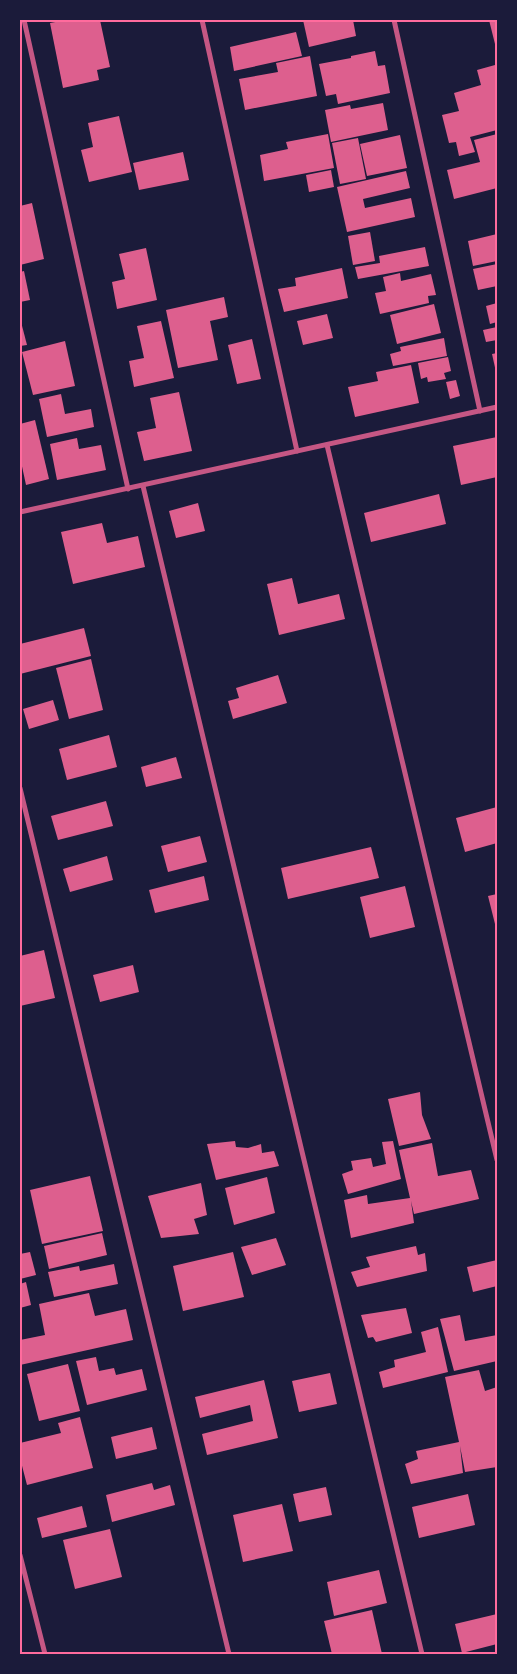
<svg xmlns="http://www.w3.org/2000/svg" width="517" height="1674" viewBox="0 0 517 1674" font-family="'Space Grotesk',sans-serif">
  <rect width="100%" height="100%" fill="#1b1b3a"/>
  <g fill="#dd5f8e">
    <path d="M66,20H100L110,67L97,70L99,80L63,88L50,23Z"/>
    <path d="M303,20H353L356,36L309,47Z"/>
    <path d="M489,20H497V48H496Z"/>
    <path d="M296,32L302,56L234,71L230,47Z"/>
    <path d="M375,51L378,66L385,65L390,93L338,104L336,94L326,96L319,64L351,58V56Z"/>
    <path d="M310,56L317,96L245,110L239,79L278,72L276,63Z"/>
    <path d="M495,65L497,74V130L470,137L475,152L459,156L456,142L449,143L442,115L459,111L454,93L481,85L477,70Z"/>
    <path d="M383,103L388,130L331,142L325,110L350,105L351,109Z"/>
    <path d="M119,116L132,172L89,182L81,150L93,147L88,123Z"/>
    <path d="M328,134L334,168L264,181L260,155L288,149L286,142Z"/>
    <path d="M497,134V188L454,199L447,170L480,162L474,140Z"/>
    <path d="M400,135L407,168L367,176L360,144Z"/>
    <path d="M358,138L366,179L340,184L332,143Z"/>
    <path d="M183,152L189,180L139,190L133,163Z"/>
    <path d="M331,170L334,187L309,192L306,175Z"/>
    <path d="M406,171L410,188L363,199L365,208L411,198L415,217L347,232L337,187Z"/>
    <path d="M32,203L44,259L20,265V206Z"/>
    <path d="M370,232L375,261L353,265L348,236Z"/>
    <path d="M497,234V261L473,266L468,241Z"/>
    <path d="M425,247L429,266L358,279L355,267L380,263L379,256Z"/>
    <path d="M146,248L157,300L117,309L112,282L125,279L119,254Z"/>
    <path d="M497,264V286L478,290L473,269Z"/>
    <path d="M342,268L348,298L284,312L278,289L296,286L295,278Z"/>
    <path d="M24,271L30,300L20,302V272Z"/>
    <path d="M400,273L401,281L431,274L436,295L428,296L429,303L380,314L375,293L386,291L383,277Z"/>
    <path d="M224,297L228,317L210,321L218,360L178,368L166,310Z"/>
    <path d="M497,303V322L490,324L486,306Z"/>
    <path d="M434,304L441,333L397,344L390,315Z"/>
    <path d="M327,314L333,338L303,345L297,321Z"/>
    <path d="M20,318L27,345L20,346Z"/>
    <path d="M161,321L174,378L134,387L129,361L144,358L137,326Z"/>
    <path d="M497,327V340L486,342L483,330Z"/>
    <path d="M444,338L447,356L393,366L390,354L401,351L400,347Z"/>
    <path d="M252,339L261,379L237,384L228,345Z"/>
    <path d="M65,341L75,386L33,395L22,352Z"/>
    <path d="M497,353V372H496L492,354Z"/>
    <path d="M448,357L451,371L444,373L446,379L428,382L427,377L421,379L418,363Z"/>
    <path d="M411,365L419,403L355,417L348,387L378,381L376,372Z"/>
    <path d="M456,380L460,396L450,399L446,382Z"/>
    <path d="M179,392L192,451L144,461L137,432L156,428L150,398Z"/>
    <path d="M61,394L65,414L91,409L94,427L47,437L39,399Z"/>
    <path d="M35,420L49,479L26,485L20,457V424Z"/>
    <path d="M497,437V477L461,485L453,446Z"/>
    <path d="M77,438L79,449L101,445L106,470L57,480L50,444Z"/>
    <path d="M439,494L446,524L371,542L364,513Z"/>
    <path d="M198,503L205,531L176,538L169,511Z"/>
    <path d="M102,523L107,543L138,536L145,567L73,584L61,532Z"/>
    <path d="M292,578L298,604L339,594L345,619L279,635L267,584Z"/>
    <path d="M84,628L91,656L20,674V644Z"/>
    <path d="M91,659L103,710L69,719L56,668Z"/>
    <path d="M278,675L287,703L233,719L228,701L239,698L236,688Z"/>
    <path d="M53,700L59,720L29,729L23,709Z"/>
    <path d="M109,735L117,767L67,780L59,749Z"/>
    <path d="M176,757L182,778L146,787L141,767Z"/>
    <path d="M106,801L113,826L58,840L51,816Z"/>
    <path d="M497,807V843L465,852L456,818Z"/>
    <path d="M200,836L207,862L168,872L161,846Z"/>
    <path d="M371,847L379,878L288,899L281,868Z"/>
    <path d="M107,856L113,880L70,892L63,869Z"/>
    <path d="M204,876L209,900L155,913L149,890Z"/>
    <path d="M405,886L415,927L370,938L360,897Z"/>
    <path d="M497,894V928H496L488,896Z"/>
    <path d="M44,950L55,998L20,1006V956Z"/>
    <path d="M133,965L139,992L100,1002L93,975Z"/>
    <path d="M420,1092L422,1115L431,1139L399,1146L388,1099Z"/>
    <path d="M235,1141L236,1147L248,1148L261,1144L262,1153L274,1151L279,1166L216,1180L207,1144Z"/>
    <path d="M393,1141L401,1179L348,1194L342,1174L353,1170L351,1161L371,1158L373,1167L386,1164L382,1142Z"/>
    <path d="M432,1143L438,1176L471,1170L479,1199L414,1214L411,1201L414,1223L351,1238L344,1200L367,1195L368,1204L410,1198L399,1150Z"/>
    <path d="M90,1176L103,1231L42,1244L30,1190Z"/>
    <path d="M267,1177L275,1213L234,1225L225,1188Z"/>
    <path d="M201,1183L207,1215L194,1219L199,1234L161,1238L148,1196Z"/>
    <path d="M102,1233L107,1255L49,1269L44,1246Z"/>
    <path d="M276,1238L286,1265L252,1275L241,1247Z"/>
    <path d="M416,1246L418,1255L425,1253L427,1271L357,1287L351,1272L370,1267L366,1257Z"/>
    <path d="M30,1252L36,1275L20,1279V1254Z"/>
    <path d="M233,1252L244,1297L183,1311L173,1266Z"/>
    <path d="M497,1260V1286L473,1292L467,1267Z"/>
    <path d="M114,1264L118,1284L54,1297L48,1272L79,1266L80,1271Z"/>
    <path d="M26,1282L31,1305L20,1308V1284Z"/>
    <path d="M89,1293L95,1316L126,1309L133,1340L20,1365V1340L45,1335L39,1304Z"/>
    <path d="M406,1308L412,1333L376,1342L373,1337L368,1338L361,1315Z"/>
    <path d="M460,1315L465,1341L497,1335V1361L454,1371L440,1319Z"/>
    <path d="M438,1327L448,1372L383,1388L379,1372L395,1367L394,1360L426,1352L421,1332Z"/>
    <path d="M96,1357L99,1371L114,1368L116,1375L142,1369L147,1390L87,1405L76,1361Z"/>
    <path d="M68,1364L80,1411L39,1421L27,1374Z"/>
    <path d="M479,1370L485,1391L497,1387V1467L465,1472L460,1446L463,1473L411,1484L405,1464L418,1459L416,1451L459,1442L445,1377Z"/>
    <path d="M330,1373L337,1404L299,1412L292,1381Z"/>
    <path d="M264,1380L278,1438L207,1455L202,1434L253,1421L250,1405L200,1418L195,1397Z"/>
    <path d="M80,1417L93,1468L27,1485L20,1458V1443L61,1433L58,1423Z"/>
    <path d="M152,1427L157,1449L116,1459L111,1437Z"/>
    <path d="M152,1483L154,1490L170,1485L175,1505L112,1522L106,1495Z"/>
    <path d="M326,1487L332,1515L299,1522L293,1494Z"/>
    <path d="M468,1494L475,1525L419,1538L412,1507Z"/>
    <path d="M282,1504L293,1551L243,1562L233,1515Z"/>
    <path d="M82,1506L87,1527L42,1538L37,1518Z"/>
    <path d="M110,1529L122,1577L75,1589L63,1540Z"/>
    <path d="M379,1570L387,1603L334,1616L327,1582Z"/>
    <path d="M372,1610L382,1654H332L324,1621Z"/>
    <path d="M497,1614V1644L462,1653L455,1624Z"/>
  </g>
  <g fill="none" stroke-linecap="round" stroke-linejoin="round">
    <g stroke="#c65784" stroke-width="5">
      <path d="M24,20L128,489"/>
      <path d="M202,20L297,451"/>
      <path d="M394,20L480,411"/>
      <path d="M327,445L497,1160"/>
      <path d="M143,486L422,1654"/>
      <path d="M20,512L497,407"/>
      <path d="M20,788L229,1654"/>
      <path d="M20,1555L45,1654"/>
    </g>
  </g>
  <rect width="517" height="1674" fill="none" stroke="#1b1b3a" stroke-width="42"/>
  <rect x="21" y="21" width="475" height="1632" fill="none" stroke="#ff6b9d" stroke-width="2"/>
</svg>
